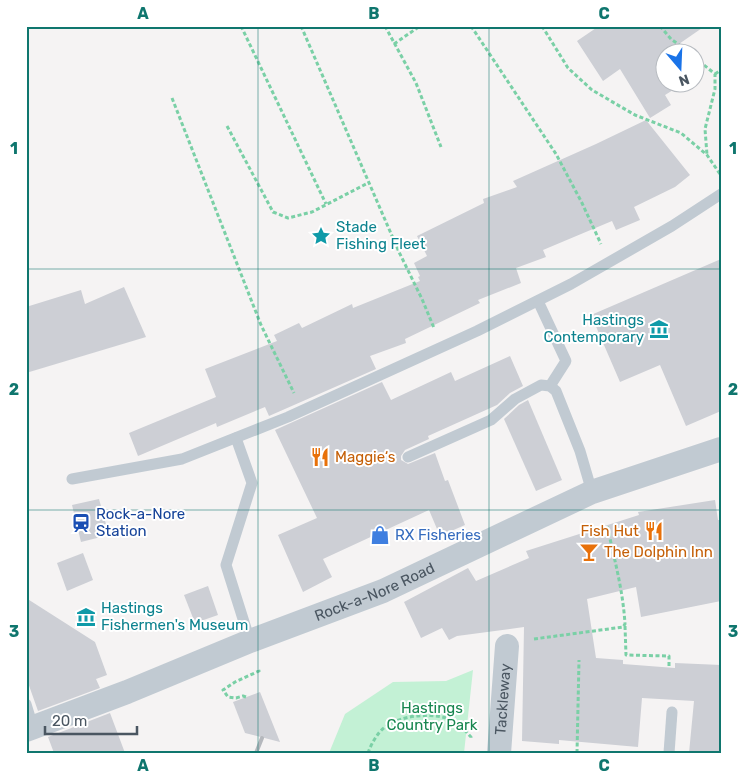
<svg xmlns="http://www.w3.org/2000/svg" width="747" height="779" viewBox="0 0 747 779" font-family="Rubik,sans-serif">
  <rect width="100%" height="100%" fill="#f5f3f3"/>
  <path fill="#c3f1d5" d="M473,670L464,753H329L345,714L393,682L446,681Z"/>
  <g fill="#cdcfd5">
    <path d="M599,26H705L676,46L680,52H664V82H686L665,95L671,105L650,118L620,69L603,81L577,41Z"/>
    <path d="M646,120L690,175L675,187L634,207L640,220L616,230L612,221L543,250L546,257L516,268L521,283L478,300L480,303L405,339L406,343L370,356L376,369L269,416L265,407L217,427L216,423L138,456L129,433L216,397L205,369L277,341L274,335L299,323L302,328L352,304L353,308L420,281L418,277L420,276L414,263L427,256L417,236L484,203L483,199L517,187L513,181L596,144Z"/>
    <path d="M721,259V411L686,426L660,365L620,382L591,315Z"/>
    <path d="M124,287L146,337L26,373V307L81,290L85,304Z"/>
    <path d="M510,356L523,386L510,393L497,405L428,436L429,439L405,450L401,456V460L408,464L435,453L445,481L448,480L465,525L440,536L429,510L323,559L332,577L303,592L278,535L317,518L275,430L382,382L391,400L451,372L455,381Z"/>
    <path d="M528,400L562,480L536,491L504,419L519,405Z"/>
    <path d="M99,499L109,535L81,542L72,505Z"/>
    <path d="M715,500L718,520H721V601L641,617L636,587L587,599L596,658L623,660V664L675,668V663L721,665V753H689L694,701L642,698L638,747L559,740V744L522,741L524,627L457,636L449,640L442,628L421,638L404,602L468,568L476,581L529,558L526,551L639,515L638,512Z"/>
    <path d="M83,553L93,580L67,591L57,563Z"/>
    <path d="M208,586L218,615L195,623L184,595Z"/>
    <path d="M26,598L95,642L107,675L96,679L100,688L38,711L26,677Z"/>
    <path d="M260,692L280,742L245,733L233,702Z"/>
    <path d="M110,713L125,753H54L48,737Z"/>
  </g>
  <g fill="none" stroke-linecap="round" stroke-linejoin="round">
    <g stroke="#7ad0a6" stroke-width="3" stroke-dasharray="4 2.5" stroke-linecap="butt">
      <path d="M241,26L326,204"/>
      <path d="M301,26L399,252L422,299L434,328"/>
      <path d="M385,26L416,83L441,147"/>
      <path d="M471,26L556,154L582,203L601,244"/>
      <path d="M542,26L568,68L592,90L635,115L681,133L707,155L720,174"/>
      <path d="M660,26L671,39L689,52"/>
      <path d="M394,44L420,26"/>
      <path d="M694,57L715,74V89L705,129L707,155"/>
      <path d="M715,74L721,70"/>
      <path d="M172,98L261,325L294,393"/>
      <path d="M227,126L273,212L288,218L312,212L368,183"/>
      <path d="M625,626L626,655L669,656V668"/>
      <path d="M534,639L623,627L625,624C623,590 614,558 607,525"/>
      <path d="M246,697L243,696L236,698L228,697L223,690L235,682L259,671L258,668"/>
      <path d="M368,753C371,744 378,732 385,727C402,714 440,711 457,723C462,726 467,733 471,737V740"/>
      <path d="M577,753L579,660"/>
    </g>
    <g stroke="#c1cad2" stroke-width="11">
      <path d="M538,301L566,361L550,386"/>
      <path d="M236,438L252,483L226,565L250,641"/>
      <path d="M408,457L491,420L515,399L541,385L550,386L556,391L580,451L592,492"/>
      <path d="M72,479L182,459L288,417L477,331L571,284L672,226L721,194"/>
      <path d="M26,704L33,727"/>
      <path d="M669,753L672,712"/>
    </g>
    <g stroke="#c1cad2" stroke-width="24">
      <path id="s1" d="M26,730L127,692L250,641L383,591L592,492L721,449"/>
      <path id="s2" d="M499,753L507,646"/>
    </g>
    <path stroke="#b5b8bd" stroke-width="4" d="M256,753L262,738"/>
  </g>
  <path fill="none" stroke="#0f766e" stroke-width="1" stroke-opacity="0.55" d="M258,26V753M489,26V753M26,269H721M26,510H721"/>
  <defs>
    <g id="sight-bare" transform="scale(1.5)"><path d="M0-6L1.8-2.2L6-1.7L2.9 1.2L3.7 5.4L0 3.3L-3.7 5.4L-2.9 1.2L-6-1.7L-1.8-2.2Z" fill="#0f9aa8" stroke="#fff" stroke-width="2.5" paint-order="stroke"/></g>
    <g id="museum-bare" transform="scale(1.5)"><path d="M0-6L6-3V-2H-6V-3ZM-5-1h2V3h-2ZM-1-1h2V3h-2ZM3-1h2V3H3ZM-6 4H6V6H-6Z" fill="#0f9aa8" stroke="#fff" stroke-width="2.5" paint-order="stroke"/></g>
    <g id="restaurant-bare" transform="scale(1.5)"><path d="M-5-6h1v4h1v-4h1v4h1v-4h1v5L-1.5 .5V6h-2V.5L-5-1ZM5-6V6H3V1.5H1.5Q1.5-4 5-6Z" fill="#e8710a" stroke="#fff" stroke-width="2.5" paint-order="stroke"/></g>
    <g id="station-bare" transform="scale(1.5)"><path d="M-3-6H3Q5-6 5-4V2Q5 4 3 4L4.5 6H3L1.5 4h-3L-3 6H-4.5L-3 4Q-5 4-5 2V-4Q-5-6-3-6ZM-3.5-4v3h7v-3ZM-3.5 1v1.5H-2V1ZM2 1v1.5H3.5V1Z" fill="#1a4fb4" stroke="#fff" stroke-width="2.5" paint-order="stroke"/></g>
    <g id="shop-bare" transform="scale(1.5)"><path d="M-5-2.5h2.3a2.7 3.5 0 0 1 5.4 0H5L5.5 6h-11ZM-1.5-2.5h3a1.5 2.3 0 0 0-3 0Z" fill="#3f7fe0" stroke="#fff" stroke-width="2.5" paint-order="stroke"/></g>
    <g id="bar-bare" transform="scale(1.5)"><path d="M-6-5H6L.8 .8V4.5H3.5V6h-7V4.5H-.8V.8Z" fill="#e8710a" stroke="#fff" stroke-width="2.5" paint-order="stroke"/></g>
  </defs>
  <g fill-rule="evenodd">
    <use href="#sight-bare" x="321" y="236"/>
    <use href="#museum-bare" x="659" y="329"/>
    <use href="#restaurant-bare" x="320" y="457"/>
    <use href="#station-bare" x="81" y="523"/>
    <use href="#restaurant-bare" x="654" y="531"/>
    <use href="#shop-bare" x="380" y="535"/>
    <use href="#bar-bare" x="589" y="552"/>
    <use href="#museum-bare" x="86" y="617"/>
  </g>
  <g text-anchor="middle" stroke-width="4" stroke-linejoin="round" paint-order="stroke">
    <g font-size="15" fill="#0d838f" stroke="#fff" text-anchor="start">
      <text x="336" y="232">Stade<tspan x="336" dy="17">Fishing Fleet</tspan></text>
      <text x="644" y="325" text-anchor="end">Hastings<tspan x="644" dy="17">Contemporary</tspan></text>
      <text x="101" y="613">Hastings<tspan x="101" dy="17">Fishermen's Museum</tspan></text>
    </g>
    <g font-size="15" fill="#c56008" stroke="#fff" text-anchor="start">
      <text x="335" y="462">Maggie‘s</text>
      <text x="639" y="536" text-anchor="end">Fish Hut</text>
      <text x="604" y="557">The Dolphin Inn</text>
    </g>
    <g font-size="15" fill="#164399" stroke="#fff" text-anchor="start">
      <text x="96" y="519">Rock-a-Nore<tspan x="96" dy="17">Station</tspan></text>
    </g>
    <g font-size="15" fill="#366cbe" stroke="#fff" text-anchor="start">
      <text x="395" y="540">RX Fisheries</text>
    </g>
    <g font-size="15" fill="#4a5661" stroke="#fff">
      <text dy="5" stroke="none"><textPath href="#s1" startOffset="375">Rock-a-Nore Road</textPath></text>
      <text dy="5" stroke="none"><textPath href="#s2" startOffset="54">Tackleway</textPath></text>
    </g>
    <g font-size="15" fill="#17864f" stroke="#fff">
      <text x="432" y="713">Hastings<tspan x="432" dy="17">Country Park</tspan></text>
    </g>
  </g>
  <rect width="747" height="779" fill="none" stroke="#ffffff" stroke-width="55"/>
  <g transform="translate(680 68) rotate(161)"><circle r="24" fill="#ffffff" stroke="#b7bbc0"/>
  <path d="M0-4L9 19L0 12L-9 19Z" fill="#1a73e8"/>
  <text y="-8" font-size="14" font-weight="bold" text-anchor="middle" fill="#4a5661">N</text>
  </g>
  <path d="M45 726v8h92v-8" fill="none" stroke="#4a5661" stroke-width="2.5"/>
  <text x="52" y="726" font-size="15" fill="#4a5661" stroke="#ffffff" stroke-width="4" paint-order="stroke">20 m</text>
  <rect x="28" y="28" width="692" height="724" fill="none" stroke="#0f766e" stroke-width="2"/>
  <g font-size="16" text-anchor="middle" font-weight="bold" fill="#0f766e">
    <text x="143" y="19">A</text>
    <text x="374" y="19">B</text>
    <text x="604" y="19">C</text>
    <text x="14" y="154">1</text>
    <text x="733" y="154">1</text>
    <text x="14" y="395">2</text>
    <text x="733" y="395">2</text>
    <text x="14" y="637">3</text>
    <text x="733" y="637">3</text>
    <text x="143" y="771">A</text>
    <text x="374" y="771">B</text>
    <text x="604" y="771">C</text>
  </g>
</svg>
